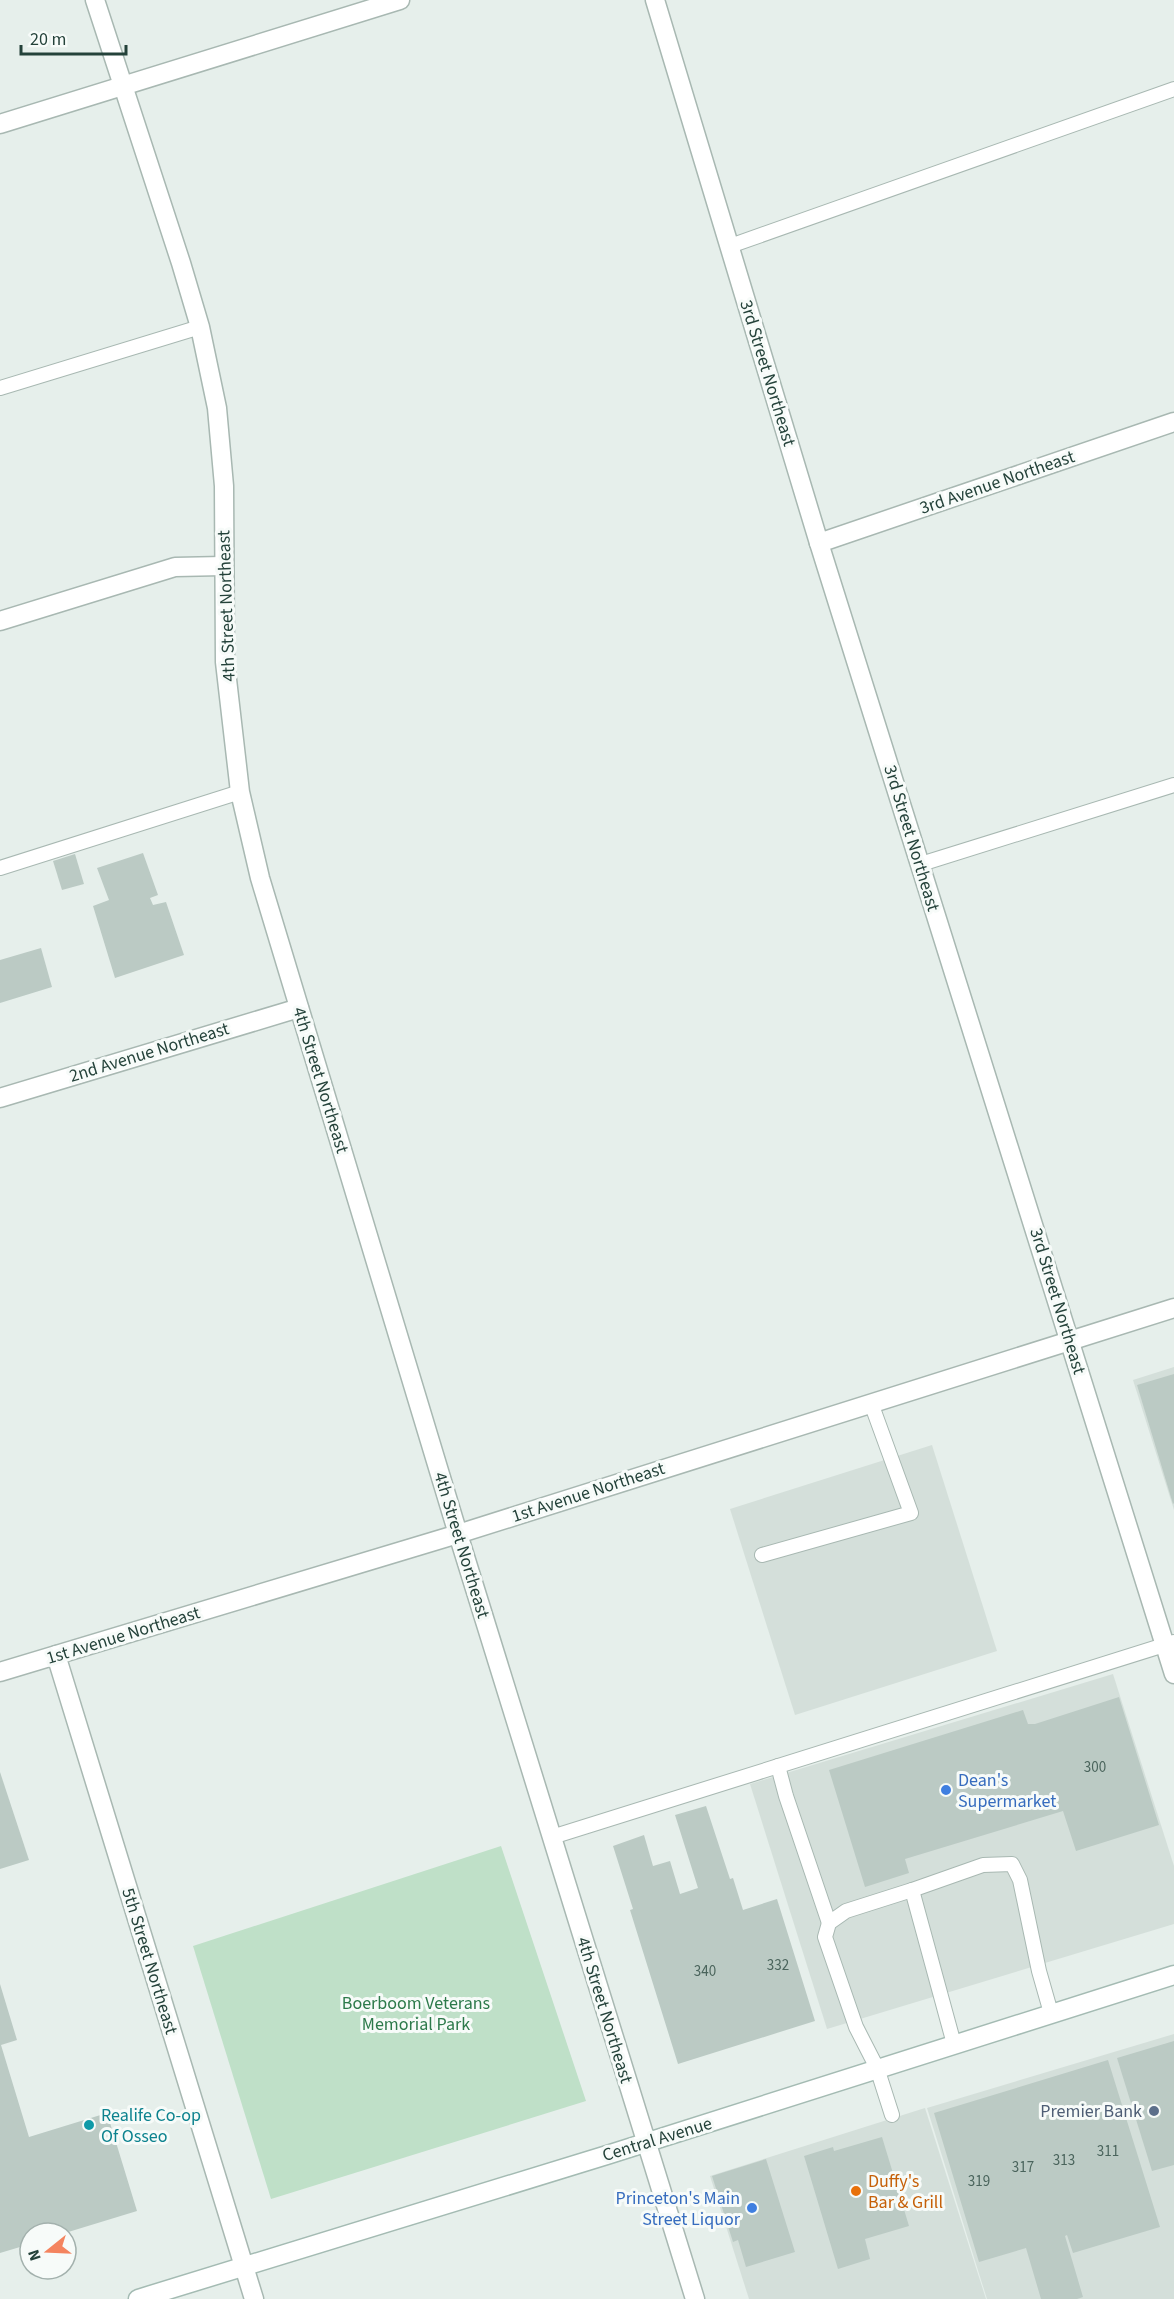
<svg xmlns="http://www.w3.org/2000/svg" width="1174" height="2299" viewBox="0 0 1174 2299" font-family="'Source Sans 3',sans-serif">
  <rect width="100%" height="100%" fill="#e6efeb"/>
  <g fill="#d4dfda">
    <path d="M1174,1367V1510L1133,1380Z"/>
    <path d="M932,1445L997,1651L795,1715L730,1509Z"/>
    <path d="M1113,1674L1174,1866V1924L827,2029L750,1784Z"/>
    <path d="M1174,2034V2299H987L927,2108Z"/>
    <path d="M925,2108L986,2299H749L710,2176Z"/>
  </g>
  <path fill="#bfe0c8" d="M501,1846L586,2101L271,2199L193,1946Z"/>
  <g fill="#bbcac4">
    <path d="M143,853L158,895L150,898L153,905L166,902L184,955L115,978L93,906L109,900L97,868Z"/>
    <path d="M75,854L84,884L62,890L53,861Z"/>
    <path d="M41,948L52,987L0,1003V960Z"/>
    <path d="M1174,1374V1503L1173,1504L1137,1385Z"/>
    <path d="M1119,1697L1159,1825L1076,1851L1063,1811L905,1859L909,1873L865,1887L829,1770L1023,1710L1028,1724H1035Z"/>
    <path d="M0,1772L29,1860L0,1869Z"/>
    <path d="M706,1806L730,1879L733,1878L743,1910L777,1899L815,2021L678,2064L630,1910L633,1909L613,1846L644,1835L653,1866L670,1861L680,1894L698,1888L675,1815Z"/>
    <path d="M0,1984L17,2040L1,2045L29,2137L107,2113L137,2211L65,2233H30V2244L0,2253Z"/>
    <path d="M1174,2041V2165L1152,2171L1117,2058Z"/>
    <path d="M1108,2060L1160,2227L1073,2253L1067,2235L1065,2236L1083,2297L1077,2299H1041L1026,2248L979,2262L934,2113Z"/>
    <path d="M882,2137L909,2226L865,2239L870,2259L838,2269L804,2156L833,2147L834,2151Z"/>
    <path d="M766,2159L795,2252L746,2267L738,2240L733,2242L712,2176Z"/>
  </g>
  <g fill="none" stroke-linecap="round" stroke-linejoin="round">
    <g stroke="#a8b8b2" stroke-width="16">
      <g id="lane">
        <path d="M730,246L1174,89"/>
        <path d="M0,388L200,327"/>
        <path d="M921,864L1174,785"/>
        <path d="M0,868L240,792"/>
        <path d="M762,1555L911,1513L871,1403"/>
        <path d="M778,1766L786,1796L829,1923"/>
        <path d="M552,1837L1174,1642"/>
        <path d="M912,1890L954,2044"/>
        <path d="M892,2115L877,2068L856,2027L825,1937L829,1923L846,1911L912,1890L983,1865L1012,1864L1020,1880L1039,1971L1051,2013"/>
      </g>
    </g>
    <g stroke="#a8b8b2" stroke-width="21">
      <g id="street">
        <path d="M95,0L181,263L200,327L217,408L224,486L225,662L240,792L260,878L458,1534L695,2299"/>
        <path d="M655,0L819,543L1174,1674"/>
        <path d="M0,124L400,0"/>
        <path d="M819,543L1174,422"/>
        <path d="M0,621L175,567L223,566"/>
        <path d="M0,1098L299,1008"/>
        <path d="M56,1655L254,2299"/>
        <path d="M0,1672L458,1534L1174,1308"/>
      </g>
    </g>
    <g stroke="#a4bbb3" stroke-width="21">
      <path id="secondary" d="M138,2299L607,2155L1174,1975"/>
    </g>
    <use href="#lane" stroke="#fff" stroke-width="14"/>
    <use href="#street" stroke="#fff" stroke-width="18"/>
    <use href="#secondary" stroke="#fff" stroke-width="18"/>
  </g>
  <g fill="#3f7fe0" stroke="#f7fbf9" stroke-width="2">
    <circle cx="946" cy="1790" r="6"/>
    <circle cx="752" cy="2208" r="6"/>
  </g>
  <circle fill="#5c6f8a" stroke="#f7fbf9" stroke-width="2" cx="1154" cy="2111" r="6"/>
  <circle fill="#0f9aa8" stroke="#f7fbf9" stroke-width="2" cx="89" cy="2125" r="6"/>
  <circle fill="#e8710a" stroke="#f7fbf9" stroke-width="2" cx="856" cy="2191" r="6"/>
  <g text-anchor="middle" stroke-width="6" stroke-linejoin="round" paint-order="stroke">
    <g font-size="15" fill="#4a645c">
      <text x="1095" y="1772">300</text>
      <text x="778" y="1970">332</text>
      <text x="705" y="1976">340</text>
      <text x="1108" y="2156">311</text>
      <text x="1064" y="2165">313</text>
      <text x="1023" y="2172">317</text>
      <text x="979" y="2186">319</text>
    </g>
    <g font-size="18" fill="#24423a" stroke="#f7fbf9">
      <text transform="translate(768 373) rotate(73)" y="6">3rd Street Northeast</text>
      <text transform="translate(997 482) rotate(-19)" y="6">3rd Avenue Northeast</text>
      <text transform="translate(226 606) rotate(-92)" y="6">4th Street Northeast</text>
      <text transform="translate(912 838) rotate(73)" y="6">3rd Street Northeast</text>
      <text transform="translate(149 1052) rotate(-17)" y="6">2nd Avenue Northeast</text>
      <text transform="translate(321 1080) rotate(73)" y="6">4th Street Northeast</text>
      <text transform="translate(1058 1301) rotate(73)" y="6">3rd Street Northeast</text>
      <text transform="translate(588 1492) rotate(-18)" y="6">1st Avenue Northeast</text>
      <text transform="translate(462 1545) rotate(73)" y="6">4th Street Northeast</text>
      <text transform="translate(123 1635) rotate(-17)" y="6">1st Avenue Northeast</text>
      <text transform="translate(150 1961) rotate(73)" y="6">5th Street Northeast</text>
      <text transform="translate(605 2010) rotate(73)" y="6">4th Street Northeast</text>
      <text transform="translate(657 2139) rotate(-17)" y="6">Central Avenue</text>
    </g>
    <g font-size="18" fill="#366cbe" stroke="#f7fbf9" text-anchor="start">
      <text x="958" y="1786">Dean's<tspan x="958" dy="21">Supermarket</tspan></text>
      <text x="740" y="2204" text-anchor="end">Princeton's Main<tspan x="740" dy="21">Street Liquor</tspan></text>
    </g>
    <g font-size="18" fill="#2d7a4b" stroke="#f7fbf9">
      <text x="416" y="2009">Boerboom Veterans<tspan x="416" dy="21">Memorial Park</tspan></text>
    </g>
    <g font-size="18" fill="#4e5e75" stroke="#f7fbf9" text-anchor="end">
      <text x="1142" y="2117">Premier Bank</text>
    </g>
    <g font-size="18" fill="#0d838f" stroke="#f7fbf9" text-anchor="start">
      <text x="101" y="2121">Realife Co-op<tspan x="101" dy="21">Of Osseo</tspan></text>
    </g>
    <g font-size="18" fill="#c56008" stroke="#f7fbf9" text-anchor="start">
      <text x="868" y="2187">Duffy's<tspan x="868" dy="21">Bar &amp; Grill</tspan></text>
    </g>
  </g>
  <g transform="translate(48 2251) rotate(252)"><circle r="28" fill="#f7fbf9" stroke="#a3b1ad" stroke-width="1.5"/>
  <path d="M0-4.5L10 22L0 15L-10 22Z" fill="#f4845f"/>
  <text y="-9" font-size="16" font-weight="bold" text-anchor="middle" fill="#24423a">N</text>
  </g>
  <path d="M21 45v9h105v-9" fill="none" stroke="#24423a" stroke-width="3"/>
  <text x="30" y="45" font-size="18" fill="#24423a" stroke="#f7fbf9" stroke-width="4.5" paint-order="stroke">20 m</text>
</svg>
